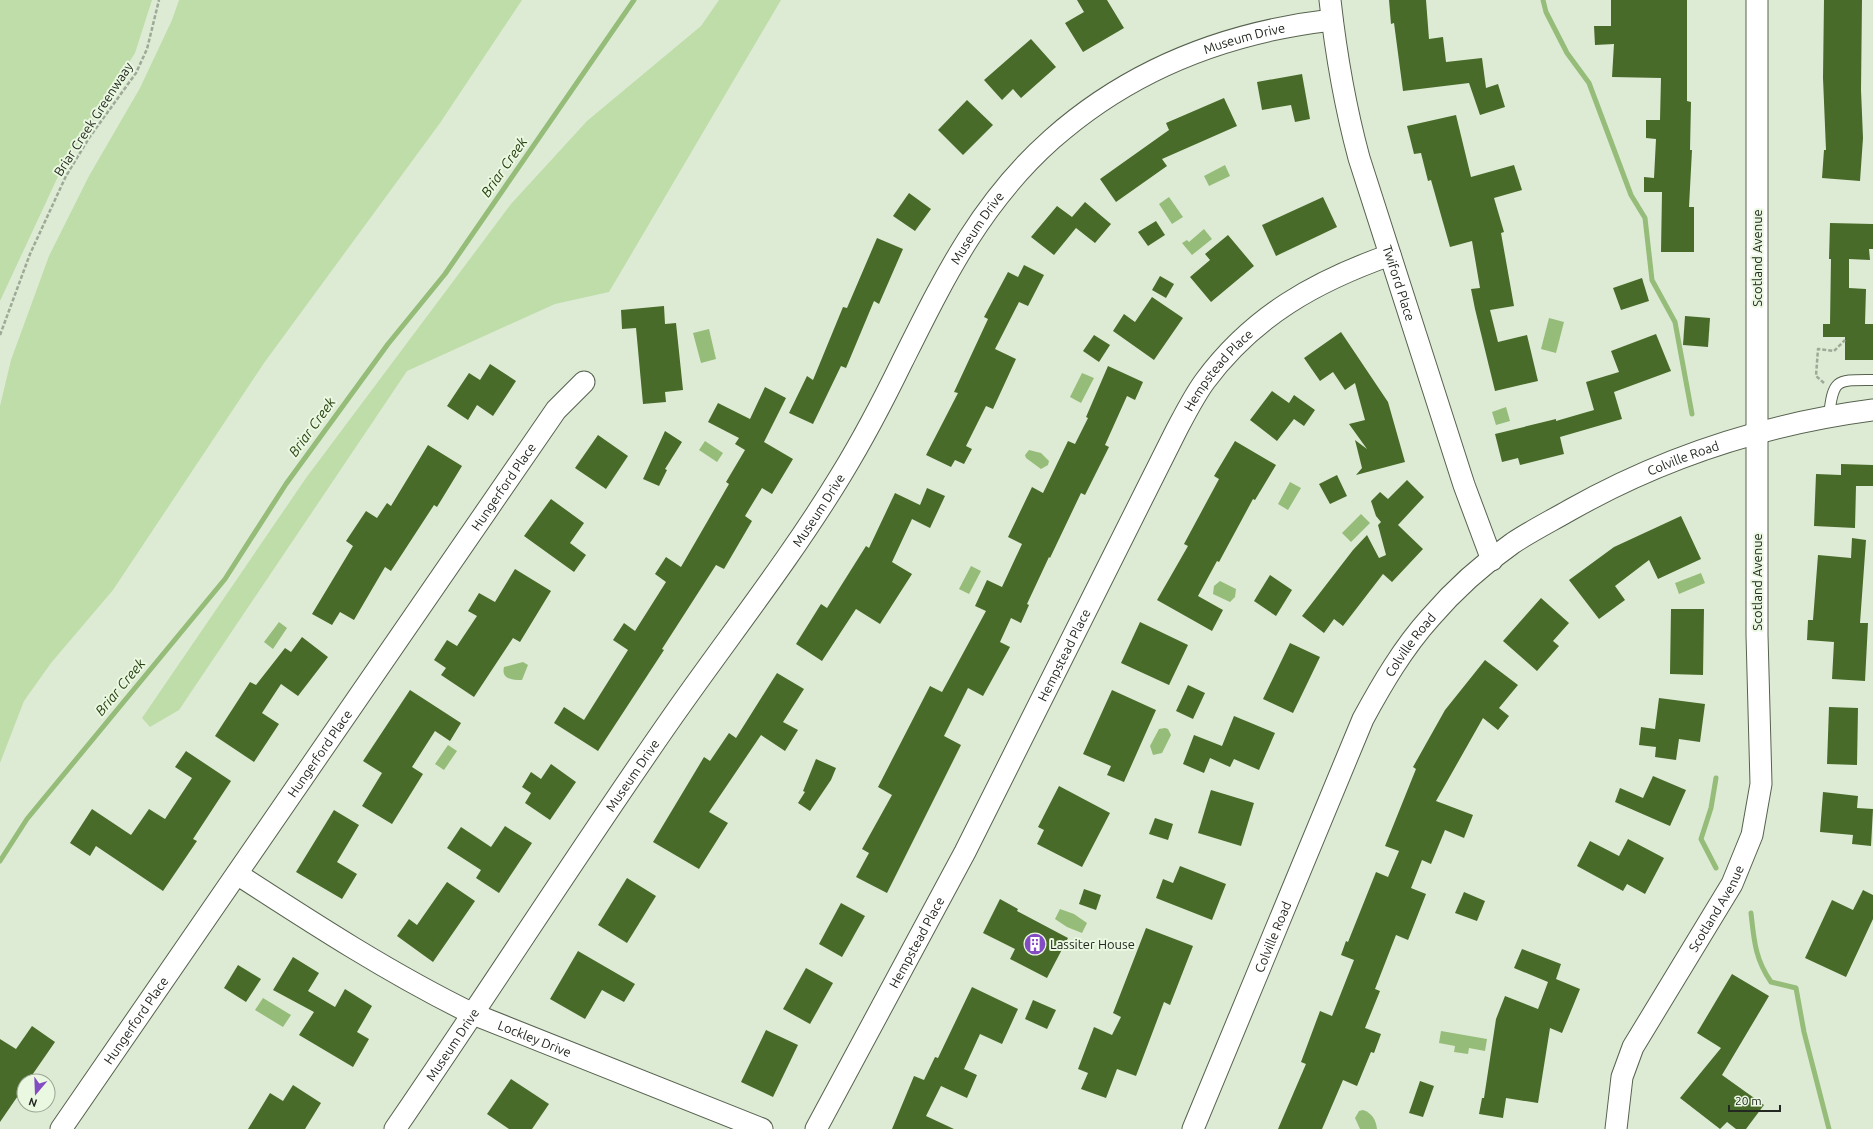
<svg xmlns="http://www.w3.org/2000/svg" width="1873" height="1129" viewBox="0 0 1873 1129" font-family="Ubuntu,sans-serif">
  <rect width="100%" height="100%" fill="#ddebd4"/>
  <g fill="#bedda9">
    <path d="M0,0H152L135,53L61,170L0,301Z"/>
    <path d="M179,0H522L440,123L264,363L113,590L51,663L24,701L0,763V406L11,360L49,256L89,176L140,88L172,20Z"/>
    <path d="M719,0H781L609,292L555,304L407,371L179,710L150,727L142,718L306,478L511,204L587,121L701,26Z"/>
  </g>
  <g fill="#95bc78">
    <path d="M1225,165L1230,176L1209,186L1204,176Z"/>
    <path d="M1169,197L1183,217L1172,224L1159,204Z"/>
    <path d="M1204,229L1212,239L1192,255L1182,243L1187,240L1189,242Z"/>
    <path d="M1549,318L1564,322L1556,353L1541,349Z"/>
    <path d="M709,329L716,359L701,363L693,333Z"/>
    <path d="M1082,373L1094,378L1081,403L1070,397Z"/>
    <path d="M1506,407L1510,421L1496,425L1492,412Z"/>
    <path d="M705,441L723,453L717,462L699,450Z"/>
    <path d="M1029,450L1041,453L1049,461L1048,465L1041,469L1026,458L1025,455Z"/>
    <path d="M1290,482L1301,488L1288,510L1278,504Z"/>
    <path d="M1361,514L1370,523L1351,542L1342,533Z"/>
    <path d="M971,566L981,571L969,594L959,589Z"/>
    <path d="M1701,573L1705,583L1679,594L1675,583Z"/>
    <path d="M1220,581L1236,589L1235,597L1230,602L1213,594L1214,586Z"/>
    <path d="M279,622L287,628L273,649L264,642Z"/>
    <path d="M523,662L528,665L522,680C512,680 501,679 504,667Z"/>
    <path d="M1165,728L1168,729L1171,735L1162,753L1153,755L1150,746L1159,729Z"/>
    <path d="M448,745L457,751L444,770L435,764Z"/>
    <path d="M1060,909L1074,914L1087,923L1082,933L1067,927L1055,919Z"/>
    <path d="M263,998L291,1015L283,1027L255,1010Z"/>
    <path d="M1441,1031L1487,1039L1485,1051L1469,1048L1468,1054L1454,1052L1455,1046L1439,1043Z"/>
    <path d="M1363,1110C1372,1113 1376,1120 1377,1129H1360L1355,1118L1359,1111Z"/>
  </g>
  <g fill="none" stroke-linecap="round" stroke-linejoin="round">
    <g stroke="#95bc78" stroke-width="5">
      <path d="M1543,0L1546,12L1567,53L1589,83L1631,195L1645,218L1652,280L1675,322L1692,414"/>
      <path d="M0,861L27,819L225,579L286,484L388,344L445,274L634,0"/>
      <path d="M1716,868L1701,839L1711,808L1716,778"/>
      <path d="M1751,913C1754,940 1755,959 1771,982L1796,988L1804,1032L1829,1129"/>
    </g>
  </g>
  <g fill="#486b2a">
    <path d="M1077,0H1107L1124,28L1083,52L1065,23L1084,12Z"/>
    <path d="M1389,0H1426L1429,39L1443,37L1446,62L1482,58L1486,88L1498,84L1505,107L1480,115L1469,83L1403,91L1394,23L1391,24Z"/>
    <path d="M1611,0H1687V101L1691,102L1690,150H1692L1689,207H1694V252H1661L1662,192H1644V177L1654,178L1656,139L1646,138V120H1660L1661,78L1612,77L1614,44L1595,45L1594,26H1611Z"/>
    <path d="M1824,0H1862L1861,90L1863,138L1860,181L1822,178L1824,150H1826L1823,78Z"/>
    <path d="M1031,39L1056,67L1021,98L1013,89L1002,100L984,80Z"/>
    <path d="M1302,74L1310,119L1295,122L1291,105L1262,110L1257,82Z"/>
    <path d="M1224,98L1237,126L1162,159L1167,166L1116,202L1100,179L1169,130L1166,123Z"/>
    <path d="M967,100L993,125L963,155L938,130Z"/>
    <path d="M1456,115L1471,177L1514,165L1522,190L1494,198L1504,232L1501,233L1514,306L1490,310L1498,342L1527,335L1538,381L1495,391L1475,309L1471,289L1480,288L1472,241L1450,247L1431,180L1428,181L1421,153L1414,154L1407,126Z"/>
    <path d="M909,193L931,209L915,231L893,216Z"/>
    <path d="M1323,197L1337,227L1276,256L1262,225Z"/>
    <path d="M1085,202L1111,224L1095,243L1076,228L1054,255L1031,237L1057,206L1072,217Z"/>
    <path d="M1156,221L1165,235L1148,246L1138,232Z"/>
    <path d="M1830,223L1873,224V249H1869L1870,260L1849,259V288L1866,289L1865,324H1873V360H1845V337H1823V324H1830L1831,259H1829Z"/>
    <path d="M1228,235L1254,266L1211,302L1190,277L1210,260L1205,254Z"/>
    <path d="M877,238L903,249L879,304L874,301L846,368L841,366L813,424L789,413L807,376L813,380L843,307L847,308Z"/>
    <path d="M1024,265L1044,275L1028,306L1019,302L995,349L1016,359L993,409L986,406L966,446L972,449L964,464L955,460L951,467L926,455L958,393L954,392L988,319L984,317L1008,272L1018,277Z"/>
    <path d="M1160,276L1174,284L1166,298L1152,290Z"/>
    <path d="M1642,278L1649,301L1621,310L1613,288Z"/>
    <path d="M1152,297L1183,318L1154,360L1113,331L1124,314L1135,322Z"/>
    <path d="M664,306L665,324L676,323L683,390L665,392L666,402L643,404L636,328L622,329L621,310Z"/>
    <path d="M1685,316L1710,318L1708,347L1683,345Z"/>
    <path d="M1341,332L1388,402L1405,462L1356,475L1362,468L1355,440L1367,449L1349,424L1365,420L1355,383L1345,390L1333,372L1320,381L1304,358Z"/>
    <path d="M1656,334L1671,371L1614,392L1622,419L1560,437L1564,454L1520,465L1518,458L1502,462L1495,434L1556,419V421L1594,410L1586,382L1619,372L1611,351Z"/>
    <path d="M1094,335L1110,345L1099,362L1083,351Z"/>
    <path d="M490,364L516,381L493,416L477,405L468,420L447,406L469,373L480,380Z"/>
    <path d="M1108,366L1143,382L1135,400L1127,396L1105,445L1109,447L1085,495L1081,493L1050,558L1049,557L1027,604L1029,605L1021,623L1011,618L1000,642L1010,647L983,696L968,688L944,736L961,745L887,893L856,877L869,853L862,849L892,795L878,787L930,686L942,692L986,611L975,606L987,580L1002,587L1022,544L1008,537L1032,487L1043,493L1068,441L1075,444L1088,418L1086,417Z"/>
    <path d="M765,387L786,398L764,442L793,459L772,494L762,488L745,516L752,521L724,569L716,565L662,649L664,650L598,751L554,723L564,707L584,720L628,650L613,640L624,623L635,631L666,582L655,574L666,557L681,567L729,484L726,482L745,450L735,444L739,438L708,422L718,403L750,419Z"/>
    <path d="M1272,391L1289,403L1294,395L1315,410L1304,426L1294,419L1277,441L1250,420Z"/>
    <path d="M665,431L682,442L665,469L667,470L659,486L643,479Z"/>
    <path d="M598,435L628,456L606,489L575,468Z"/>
    <path d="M1235,441L1276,465L1255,500L1253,499L1219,562L1217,561L1198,596L1223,610L1212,631L1157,600L1188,546L1184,544L1219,479L1214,476Z"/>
    <path d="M428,445L462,466L437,507L434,505L391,571L385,567L354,620L340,612L332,625L312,614L353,546L346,541L366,511L377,518L387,503L391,506Z"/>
    <path d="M1841,464L1873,465V486H1856L1855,528L1814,526L1816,474L1841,475Z"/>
    <path d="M1337,475L1347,496L1330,504L1319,484Z"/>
    <path d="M1407,480L1424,497L1398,525L1423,549L1392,582L1383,574L1343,626L1334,619L1324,633L1302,616L1353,550L1367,535L1379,558L1386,555L1378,525L1381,522L1376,516L1371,501L1380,492L1388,499Z"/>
    <path d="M927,488L945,496L930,528L912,519L892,562L912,574L880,624L856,609L822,661L796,644L821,604L827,608L866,546L869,548L895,493L920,505Z"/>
    <path d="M551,499L584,523L570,543L586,555L574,572L524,536Z"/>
    <path d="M1681,516L1701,559L1658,579L1649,560L1615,586L1625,600L1599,619L1569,580L1614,547Z"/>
    <path d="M1852,538L1866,540L1860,623H1868L1865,681L1832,679L1834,642L1807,640L1808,620H1813L1818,555L1851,558Z"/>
    <path d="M515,569L551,591L520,642L513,638L474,697L441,675L446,668L434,660L447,640L457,646L477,616L468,611L479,593L495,602Z"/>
    <path d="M1270,575L1292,590L1276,616L1254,601Z"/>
    <path d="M1541,598L1569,623L1553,641L1559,646L1537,671L1503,641Z"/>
    <path d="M1671,609H1704L1703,675L1670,674Z"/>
    <path d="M1140,622L1188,645L1169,685L1121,663Z"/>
    <path d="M302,637L328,657L298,696L281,684L262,713L279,724L254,762L215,736L250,682L256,685L285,648L291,652Z"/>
    <path d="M1290,643L1320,657L1293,713L1263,699Z"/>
    <path d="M1485,660L1518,685L1499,708L1509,716L1498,730L1483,718L1436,801L1473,815L1464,838L1445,830L1431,864L1422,860L1411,888L1426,894L1408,940L1396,935L1375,989L1380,991L1365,1028L1381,1034L1374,1053L1371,1052L1357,1086L1343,1080L1322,1129H1278L1306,1064L1301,1062L1320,1011L1332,1016L1354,960L1341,955L1346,941L1348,942L1376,872L1388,877L1399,851L1385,846L1416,769L1413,767L1445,710Z"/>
    <path d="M777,673L804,689L783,722L798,730L785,751L761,735L709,812L728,823L699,869L653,842L704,757L710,761L729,733L736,738Z"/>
    <path d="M1188,685L1205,693L1193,719L1176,711Z"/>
    <path d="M410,690L461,723L450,741L435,731L412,767L423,774L392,824L362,806L382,773L363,761Z"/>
    <path d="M1112,690L1156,710L1124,782L1107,775L1111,766L1083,754Z"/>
    <path d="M1659,698L1705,704L1700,742L1679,739L1676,760L1655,757L1656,747L1639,745L1641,727L1655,729Z"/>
    <path d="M1829,707L1858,708L1857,765L1827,764Z"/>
    <path d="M1234,716L1275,733L1259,770L1234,759L1230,767L1210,758L1204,773L1183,764L1194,735L1222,746Z"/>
    <path d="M186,751L231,781L193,839L197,841L163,891L96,846L90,856L70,843L92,809L131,835L149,809L165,819L192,778L175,767Z"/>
    <path d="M816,759L836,768L831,780L810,811L798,803L805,792L803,791Z"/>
    <path d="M551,764L576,782L550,820L525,803L531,793L522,787L531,772L541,779Z"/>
    <path d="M1653,776L1686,790L1670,826L1615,802L1620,788L1643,798Z"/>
    <path d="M1059,786L1110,813L1082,867L1037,844L1044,830L1038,827Z"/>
    <path d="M1211,790L1254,803L1241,846L1198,833Z"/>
    <path d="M1823,792L1858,796L1857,808L1873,809L1871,846L1852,844L1853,835L1820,832Z"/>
    <path d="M334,810L359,825L337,862L357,874L342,899L296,872Z"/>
    <path d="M1155,818L1173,824L1168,840L1149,834Z"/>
    <path d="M505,826L532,843L499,893L476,878L481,870L447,848L461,827L491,847Z"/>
    <path d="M1628,839L1664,858L1645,894L1627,884L1623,891L1577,866L1590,841L1619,856Z"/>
    <path d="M1180,866L1226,884L1212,920L1156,898L1163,879L1173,883Z"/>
    <path d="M627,878L656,896L627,943L598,925Z"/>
    <path d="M447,882L475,901L433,962L397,936L409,919L417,925Z"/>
    <path d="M1084,889L1101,895L1096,910L1079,904Z"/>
    <path d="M1863,890L1873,895V919L1846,977L1805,958L1832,900L1853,910Z"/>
    <path d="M1464,892L1485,901L1477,921L1455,913Z"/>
    <path d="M1000,899L1018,909L1017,911L1068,938L1047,978L1010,959L1015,949L983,933Z"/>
    <path d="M841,903L865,916L842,957L819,944Z"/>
    <path d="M1146,928L1193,946L1170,1005L1164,1002L1136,1076L1117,1069L1106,1098L1081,1089L1088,1073L1078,1069L1094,1027L1112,1035L1121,1017L1113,1013Z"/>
    <path d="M1522,949L1561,964L1556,979L1580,989L1562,1033L1550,1028L1538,1103L1506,1098L1503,1118L1479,1114L1482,1098H1484L1496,1019L1505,996L1538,1009L1548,982L1514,968Z"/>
    <path d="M578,951L635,984L624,1002L602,990L585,1019L550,999Z"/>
    <path d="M293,957L319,973L308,991L335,1007L345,989L372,1006L357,1032L369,1039L353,1067L299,1035L314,1012L273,990Z"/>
    <path d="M238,965L261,979L246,1002L224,988Z"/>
    <path d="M806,968L833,983L810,1024L783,1009Z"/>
    <path d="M1732,974L1769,996L1722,1075L1764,1105L1746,1129H1736L1727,1122L1720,1129L1680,1098L1721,1048L1697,1033Z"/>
    <path d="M972,987L1018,1009L1002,1044L980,1034L964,1069L977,1075L967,1098L941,1086L926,1116L954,1129H892L914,1076L924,1080L935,1057L938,1058Z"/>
    <path d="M1033,1000L1056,1010L1047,1029L1025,1019Z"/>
    <path d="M32,1026L55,1042L28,1081H24V1087L0,1122V1039L16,1049Z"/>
    <path d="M766,1030L798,1045L773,1097L741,1082Z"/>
    <path d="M511,1079L549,1104L532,1129H509L487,1114Z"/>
    <path d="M1420,1081L1434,1086L1423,1117L1409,1113Z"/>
    <path d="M293,1085L321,1103L305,1129H248L270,1093L283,1101Z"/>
  </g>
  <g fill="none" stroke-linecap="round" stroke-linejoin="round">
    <g stroke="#56624e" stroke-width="12">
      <path id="lane" d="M1829,416C1833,378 1837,380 1873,380"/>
    </g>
    <g stroke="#56624e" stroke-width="23">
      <g id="street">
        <path id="s1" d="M1330,0C1336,54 1345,106 1359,158L1464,485L1492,560"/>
        <path id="s2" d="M237,874C314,924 391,974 473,1014L762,1129"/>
        <path id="s3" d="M61,1129L556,410L584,382"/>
        <path id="s4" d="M395,1129C489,992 578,852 673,716C729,636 790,559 841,475C863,439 883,401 902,362C944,278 980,203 1052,139C1131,69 1228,32 1332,20"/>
        <path id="s5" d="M816,1129L965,852L1176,431C1185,414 1194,396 1205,381C1253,316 1316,281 1390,255"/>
        <path id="s6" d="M1193,1129L1363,719C1382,684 1403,648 1430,618C1454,590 1483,564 1513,543C1531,531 1551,521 1570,510C1664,457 1766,424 1873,410"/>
        <path id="s7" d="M1616,1129L1622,1077L1633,1047L1732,884L1752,835L1761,784L1757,635V0"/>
      </g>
    </g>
    <g stroke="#9ea997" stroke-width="2.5" stroke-dasharray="4 2" stroke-linecap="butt">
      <path d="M0,335L30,254L66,176L89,138L136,73L147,49L159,0"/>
      <path d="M1824,383L1816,376L1818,349L1834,351L1845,340"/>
    </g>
    <use href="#lane" stroke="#fff" stroke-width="10"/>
    <use href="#street" stroke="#fff" stroke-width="21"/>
  </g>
  <defs>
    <g id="building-disc" transform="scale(1.15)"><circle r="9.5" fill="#844cc2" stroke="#eaf8e1"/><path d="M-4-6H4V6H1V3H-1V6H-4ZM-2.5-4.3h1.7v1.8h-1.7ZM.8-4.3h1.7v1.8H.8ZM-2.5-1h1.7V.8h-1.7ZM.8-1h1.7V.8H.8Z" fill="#fff"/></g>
  </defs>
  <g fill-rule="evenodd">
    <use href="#building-disc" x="1035" y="944"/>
  </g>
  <g text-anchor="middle" stroke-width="4" stroke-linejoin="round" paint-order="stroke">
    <g font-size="13" fill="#232820" stroke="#eaf8e1">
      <text dy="5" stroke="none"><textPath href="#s4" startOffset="1410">Museum Drive</textPath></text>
      <text transform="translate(93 119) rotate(-57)" y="5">Briar Creek Greenwaay</text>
      <text dy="5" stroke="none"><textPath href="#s4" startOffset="1074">Museum Drive</textPath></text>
      <text transform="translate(1757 258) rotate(-90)" y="5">Scotland Avenue</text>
      <text dy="5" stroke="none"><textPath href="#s1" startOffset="292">Twiford Place</textPath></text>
      <text dy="5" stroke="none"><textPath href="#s5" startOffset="860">Hempstead Place</textPath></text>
      <text dy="5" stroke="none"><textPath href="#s6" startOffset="868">Colville Road</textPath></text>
      <text dy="5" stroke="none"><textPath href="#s3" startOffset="780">Hungerford Place</textPath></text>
      <text dy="5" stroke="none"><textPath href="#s4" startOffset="750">Museum Drive</textPath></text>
      <text transform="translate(1757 582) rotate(-90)" y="5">Scotland Avenue</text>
      <text dy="5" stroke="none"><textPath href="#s6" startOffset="532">Colville Road</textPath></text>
      <text dy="5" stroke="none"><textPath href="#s5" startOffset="535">Hempstead Place</textPath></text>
      <text dy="5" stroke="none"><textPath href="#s3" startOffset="456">Hungerford Place</textPath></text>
      <text dy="5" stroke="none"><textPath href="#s4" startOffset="426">Museum Drive</textPath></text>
      <text dy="5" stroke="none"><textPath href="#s7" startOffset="246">Scotland Avenue</textPath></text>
      <text dy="5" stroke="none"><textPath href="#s6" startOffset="208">Colville Road</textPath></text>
      <text dy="5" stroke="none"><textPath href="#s5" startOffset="212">Hempstead Place</textPath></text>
      <text dy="5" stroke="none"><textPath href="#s3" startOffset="132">Hungerford Place</textPath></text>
      <text dy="5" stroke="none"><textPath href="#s2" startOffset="341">Lockley Drive</textPath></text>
      <text dy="5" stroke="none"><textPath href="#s4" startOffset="102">Museum Drive</textPath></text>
    </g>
    <g font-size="13" fill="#232820" stroke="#eaf8e1" text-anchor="start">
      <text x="1050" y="949">Lassiter House</text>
    </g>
    <g font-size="14" font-style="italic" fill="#274010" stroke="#eaf8e1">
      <text transform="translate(504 167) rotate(-55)" y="5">Briar Creek</text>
      <text transform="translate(312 427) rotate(-54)" y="5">Briar Creek</text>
      <text transform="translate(120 687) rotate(-50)" y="5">Briar Creek</text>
    </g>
  </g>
  <g transform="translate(36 1093) rotate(199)"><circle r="19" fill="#eaf8e1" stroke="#9aa594"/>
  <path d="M0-3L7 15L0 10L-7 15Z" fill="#844cc2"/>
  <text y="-6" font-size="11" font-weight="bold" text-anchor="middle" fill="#232820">N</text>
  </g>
  <path d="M1729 1105v6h51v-6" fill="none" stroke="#232820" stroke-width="2"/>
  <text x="1735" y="1105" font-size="12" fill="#232820" stroke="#eaf8e1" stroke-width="3" paint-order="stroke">20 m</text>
</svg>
